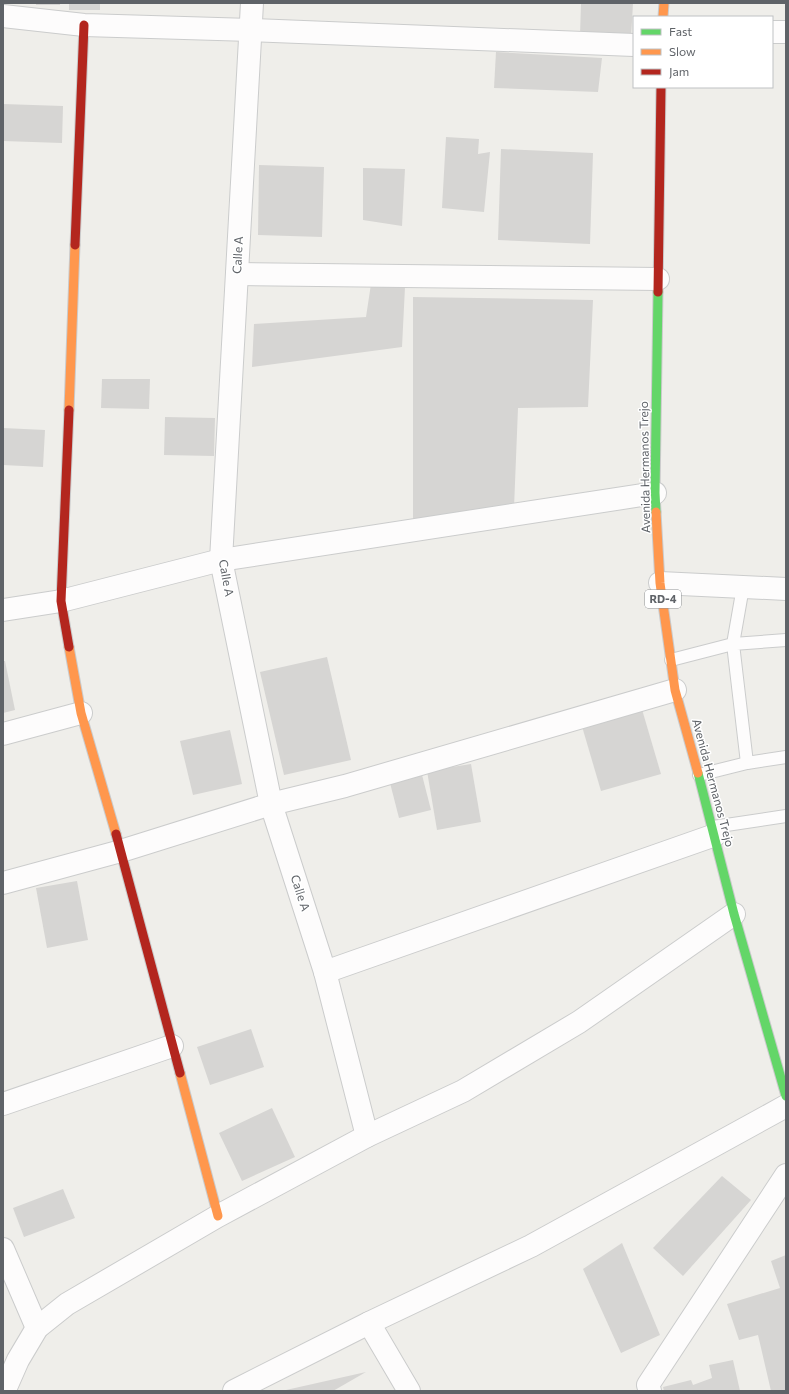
<svg xmlns="http://www.w3.org/2000/svg" width="789" height="1394" viewBox="0 0 789 1394" font-family="Commissioner,sans-serif">
  <rect width="100%" height="100%" fill="#efeeea"/>
  <g fill="#d6d5d3">
    <rect x="36" y="3" width="24" height="2"/>
    <rect x="69" y="3" width="31" height="7"/>
    <path d="M581,3H633L631,38L580,35Z"/>
    <path d="M496,52L602,58L598,92L494,88Z"/>
    <path d="M3,104L63,106L62,143L3,141Z"/>
    <path d="M446,137L479,139L478,154L490,152L484,212L442,208Z"/>
    <path d="M501,149L593,153L590,244L498,240Z"/>
    <path d="M259,165L324,167L322,237L258,235Z"/>
    <path d="M363,168L405,169L402,226L363,220Z"/>
    <path d="M371,284L405,287L402,347L252,367L254,324L366,317Z"/>
    <path d="M413,297L593,300L588,407L518,408L514,508L413,522Z"/>
    <path d="M102,379H150L149,409L101,408Z"/>
    <path d="M165,417L215,418L214,456L164,455Z"/>
    <path d="M3,428L45,430L43,467L3,465Z"/>
    <path d="M327,657L351,760L284,775L260,672Z"/>
    <path d="M3,661H5L15,710L3,713Z"/>
    <path d="M641,706L661,774L601,791L581,723Z"/>
    <path d="M230,730L242,784L193,795L180,741Z"/>
    <path d="M471,764L481,822L437,830L427,771Z"/>
    <path d="M421,771L431,810L399,818L389,779Z"/>
    <path d="M77,881L88,940L47,948L36,888Z"/>
    <path d="M251,1029L264,1067L210,1085L197,1047Z"/>
    <path d="M272,1108L295,1157L242,1181L219,1133Z"/>
    <path d="M722,1176L751,1200L683,1276L653,1248Z"/>
    <path d="M63,1189L75,1218L24,1237L13,1208Z"/>
    <path d="M622,1243L660,1335L621,1353L583,1269Z"/>
    <path d="M786,1255V1391H771L758,1335L739,1340L727,1304L780,1288L771,1261Z"/>
    <path d="M733,1360L740,1391H664L663,1387L691,1380L693,1385L712,1378L709,1365Z"/>
    <path d="M366,1372L333,1391H286V1390Z"/>
  </g>
  <g fill="none" stroke-linecap="round" stroke-linejoin="round">
    <g stroke="#cbcccc" stroke-width="14">
      <g id="lane">
        <path d="M786,640L733,644L747,763L786,757"/>
        <path d="M671,660L733,644L743,587"/>
        <path d="M699,775L747,763"/>
        <path d="M713,827L786,816"/>
      </g>
    </g>
    <g stroke="#cbcccc" stroke-width="24">
      <g id="street">
        <path d="M252,3L221,560L271,804L325,972L367,1136"/>
        <path d="M3,16L84,25L251,30L634,45"/>
        <path d="M772,32H786"/>
        <path d="M237,274L658,279"/>
        <path d="M660,583L786,589"/>
        <path d="M3,610L61,601L221,560L655,493"/>
        <path d="M3,734L81,713"/>
        <path d="M3,883L121,851L271,804L345,786L675,690"/>
        <path d="M325,972L715,835"/>
        <path d="M3,1104L172,1046"/>
        <path d="M3,1249L37,1328"/>
        <path d="M369,1323L409,1391"/>
        <path d="M3,1390L7,1385L18,1360L37,1328L67,1304L218,1216L367,1136L463,1091L579,1022L734,914"/>
        <path d="M234,1391L369,1323L531,1246L786,1106"/>
        <path d="M650,1391L648,1385L786,1175"/>
      </g>
    </g>
    <g stroke="#cacacb" stroke-width="11">
      <g id="fast">
        <path d="M656,512L655,493L658,292"/>
        <path d="M698,773L734,914L786,1096"/>
      </g>
    </g>
    <g stroke="#cacacb" stroke-width="11">
      <g id="slow">
        <path d="M663,17L664,3"/>
        <path d="M69,410L75,245"/>
        <path d="M656,512L660,583L675,690L698,773"/>
        <path d="M69,647L81,713L116,834"/>
        <path d="M180,1073L218,1216"/>
      </g>
    </g>
    <g stroke="#cacacb" stroke-width="11">
      <g id="jam">
        <path d="M75,245L84,25"/>
        <path d="M658,292L661,87"/>
        <path d="M69,410L61,601L69,647"/>
        <path d="M116,834L180,1073"/>
      </g>
    </g>
    <use href="#lane" stroke="#fdfcfc" stroke-width="12"/>
    <use href="#street" stroke="#fdfcfc" stroke-width="22"/>
    <use href="#fast" stroke="#63d668" stroke-width="9"/>
    <use href="#slow" stroke="#ff974d" stroke-width="9"/>
    <use href="#jam" stroke="#b3261e" stroke-width="9"/>
  </g>
  <g text-anchor="middle" stroke-width="3" stroke-linejoin="round" paint-order="stroke">
    <rect fill="#fff" stroke="#8f9295" stroke-width="1" x="645" y="590" width="36" height="18" rx="3"/>
    <g font-size="11" font-weight="bold" fill="#5f6368">
      <text x="663" y="603">RD-4</text>
    </g>
    <g font-size="12" fill="#5f6368" stroke="#fff">
      <text transform="translate(238 255) rotate(-87)" y="4">Calle A</text>
      <text transform="translate(645 467) rotate(-91)" y="4">Avenida Hermanos Trejo</text>
      <text transform="translate(226 578) rotate(80)" y="4">Calle A</text>
      <text transform="translate(713 783) rotate(75)" y="4">Avenida Hermanos Trejo</text>
      <text transform="translate(300 893) rotate(72)" y="4">Calle A</text>
    </g>
  </g>
  <rect width="789" height="1394" fill="none" stroke="#5f6368" stroke-width="8"/>
  <rect x="633" y="16" width="140" height="72" fill="#ffffff" stroke="#bfc1c3"/>
  <rect x="641" y="29" width="20" height="6" fill="#63d668" stroke="#bfc1c3"/>
  <text x="669" y="36" font-size="12" fill="#5f6368">Fast</text>
  <rect x="641" y="49" width="20" height="6" fill="#ff974d" stroke="#bfc1c3"/>
  <text x="669" y="56" font-size="12" fill="#5f6368">Slow</text>
  <rect x="641" y="69" width="20" height="6" fill="#b3261e" stroke="#bfc1c3"/>
  <text x="669" y="76" font-size="12" fill="#5f6368">Jam</text>
</svg>
